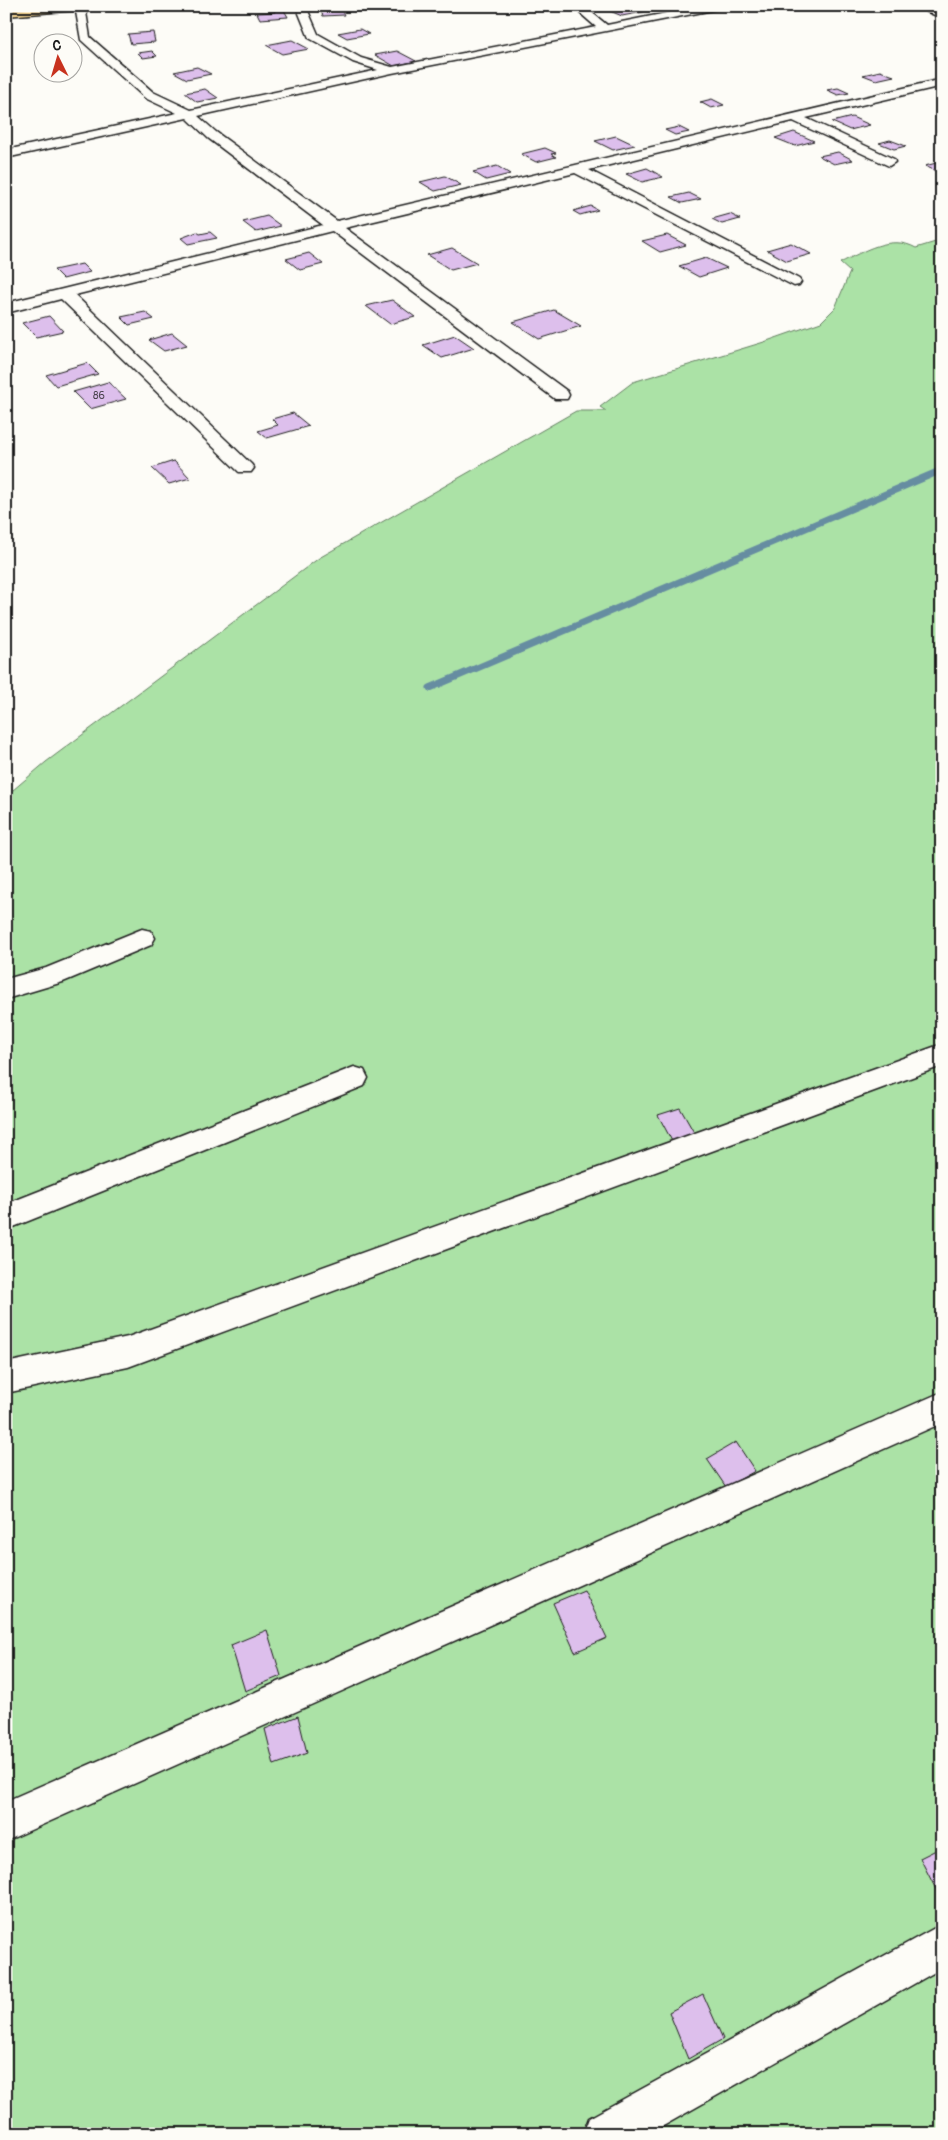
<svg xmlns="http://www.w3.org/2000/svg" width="948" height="2140" viewBox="0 0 948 2140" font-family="Pangolin,sans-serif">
  <rect width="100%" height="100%" fill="#fdfcf7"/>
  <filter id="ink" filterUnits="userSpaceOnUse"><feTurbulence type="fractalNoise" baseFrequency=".02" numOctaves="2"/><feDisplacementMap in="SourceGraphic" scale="10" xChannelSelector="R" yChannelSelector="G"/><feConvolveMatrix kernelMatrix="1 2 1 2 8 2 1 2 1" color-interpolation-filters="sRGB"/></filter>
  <g filter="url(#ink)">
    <path fill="#abe2a6" stroke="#647f61" d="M942,240V2134H6V796L46,762L319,558L576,411H606L600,407L633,382L764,342L821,322L835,308L850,272L840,263C864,251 891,234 916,248Z"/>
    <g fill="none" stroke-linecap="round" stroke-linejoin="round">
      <path stroke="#668da1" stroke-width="7" d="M430,688L942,470"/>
    </g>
    <g fill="#ddbfec" stroke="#1c1c1c">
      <path d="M409,6H437L441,9L418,12Z"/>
      <path d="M638,6L648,11L622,16L610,11Z"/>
      <path d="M340,8L344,15L323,16L320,9Z"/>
      <path d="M274,10H284L288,17L260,19L257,13L275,12Z"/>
      <path d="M360,29L369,34L347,38L338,33Z"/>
      <path d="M153,32L155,42L131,44L128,34Z"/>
      <path d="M292,40L309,49L282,54L266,45Z"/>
      <path d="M152,51L157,56L143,58L138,53Z"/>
      <path d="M397,51L416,61L394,66L375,55Z"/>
      <path d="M197,67L211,74L187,79L174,72Z"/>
      <path d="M880,71L894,76L876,80L863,75Z"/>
      <path d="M838,88L849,93L838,95L827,90Z"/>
      <path d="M205,89L218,98L197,102L185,93Z"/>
      <path d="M712,99L724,105L711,108L700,102Z"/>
      <path d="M852,117L870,125L850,130L832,122Z"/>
      <path d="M679,127L689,132L675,135L665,130Z"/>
      <path d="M794,132L814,141L795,146L775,138Z"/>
      <path d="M616,136L635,145L613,150L595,141Z"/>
      <path d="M890,140L906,146L894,149L879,143Z"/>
      <path d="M545,148L556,153L551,154L556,157L536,162L521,154Z"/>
      <path d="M838,152L853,160L834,164L819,156Z"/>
      <path d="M940,162L942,174L925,166Z"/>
      <path d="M497,166L510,174L486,180L473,172Z"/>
      <path d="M647,168L663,177L642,182L626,174Z"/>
      <path d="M445,176L461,185L435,191L420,182Z"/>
      <path d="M689,193L701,199L682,203L671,197Z"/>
      <path d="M591,206L598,210L580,215L573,211Z"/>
      <path d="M730,214L740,219L722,224L712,219Z"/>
      <path d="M267,216L281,226L256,232L243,222Z"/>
      <path d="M197,232L200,234L210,232L217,238L188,244L181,238Z"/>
      <path d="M667,235L686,245L660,252L642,241Z"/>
      <path d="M791,243L811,254L787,261L767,250Z"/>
      <path d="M452,248L477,263L451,270L427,255Z"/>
      <path d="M309,253L323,264L300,270L286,259Z"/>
      <path d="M706,258L727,268L699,277L679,266Z"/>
      <path d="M82,264L90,272L63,279L54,270Z"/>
      <path d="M392,300L415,317L390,324L366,306Z"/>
      <path d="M554,310L581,326L539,339L513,322Z"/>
      <path d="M145,312L154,319L129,325L121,317Z"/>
      <path d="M49,316L63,331L36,337L22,323Z"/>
      <path d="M172,333L187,345L164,351L149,340Z"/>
      <path d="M455,335L474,348L442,358L423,345Z"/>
      <path d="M87,363L98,374L56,386L46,375Z"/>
      <path d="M108,382L126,399L90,409L73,392Z"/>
      <path d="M293,413L309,426L267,438L258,431L278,425L272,419Z"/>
      <path d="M174,461L190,478L169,484L152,468Z"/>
      <path d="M680,1108L696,1136L673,1143L658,1115Z"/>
      <path d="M736,1442L755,1471L726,1487L707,1459Z"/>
      <path d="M584,1590L607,1638L575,1652L553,1603Z"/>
      <path d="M267,1630L281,1676L245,1691L231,1645Z"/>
      <path d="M298,1716L307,1753L274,1765L265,1729Z"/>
      <path d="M942,1847V1901L920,1858Z"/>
      <path d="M703,1994L723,2039L688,2059L669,2012Z"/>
    </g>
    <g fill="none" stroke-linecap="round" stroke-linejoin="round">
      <g stroke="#1c1c1c" stroke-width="3">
        <g id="minor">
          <path d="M75,6H85L90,37L153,92L191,110L378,70L353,62L309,38L296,6H306L318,34L361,58L392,67L596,27L572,6H584L607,25L701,6H723L718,9L392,73L198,116L216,132L337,221L942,79V86L806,118L894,159L895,162L889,166L793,121L589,170L799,279L801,282L799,285L794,286L575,173L345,228L567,391L569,395L567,399H555L332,231L75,295L251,464L254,468L251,472H239L61,299L6,313V303L323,225L208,138L187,118L6,158V150L177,113L145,98L81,40Z"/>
          <path d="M913,6H928L942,11V18Z"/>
          <path d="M142,929L151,931L155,938L151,945L63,982L6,999V979L46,968Z"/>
          <path d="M942,1044V1066L128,1367L6,1393V1363L128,1337Z"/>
          <path d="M354,1067L364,1070L368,1078L364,1086L6,1230V1204Z"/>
          <path d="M942,1392V1423L6,1841V1801Z"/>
          <path d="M942,1924V1968L649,2134H583L589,2118Z"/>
        </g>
      </g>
      <g stroke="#1c1c1c" stroke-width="3">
        <path id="major" d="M49,6H94L89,9L6,16V10Z"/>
      </g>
      <use href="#minor" fill="#fdfcf7" fill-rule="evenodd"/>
      <use href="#major" fill="#ffdd96" fill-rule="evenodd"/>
    </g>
  </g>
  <g text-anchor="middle" stroke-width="5" stroke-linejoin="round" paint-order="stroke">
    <g font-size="11" fill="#4c4550">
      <text x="99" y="399">86</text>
    </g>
  </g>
  <rect width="948" height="2140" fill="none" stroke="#fdfcf7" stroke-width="25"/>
  <rect x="12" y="12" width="923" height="2115" fill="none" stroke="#1c1c1c" stroke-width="2" filter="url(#ink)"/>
  <g transform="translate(58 58) rotate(355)"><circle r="24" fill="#fdfcf7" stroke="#a3a29f"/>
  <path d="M0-4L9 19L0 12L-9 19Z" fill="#c8321e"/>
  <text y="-8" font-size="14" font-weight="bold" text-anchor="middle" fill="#1c1c1c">С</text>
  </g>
</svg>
